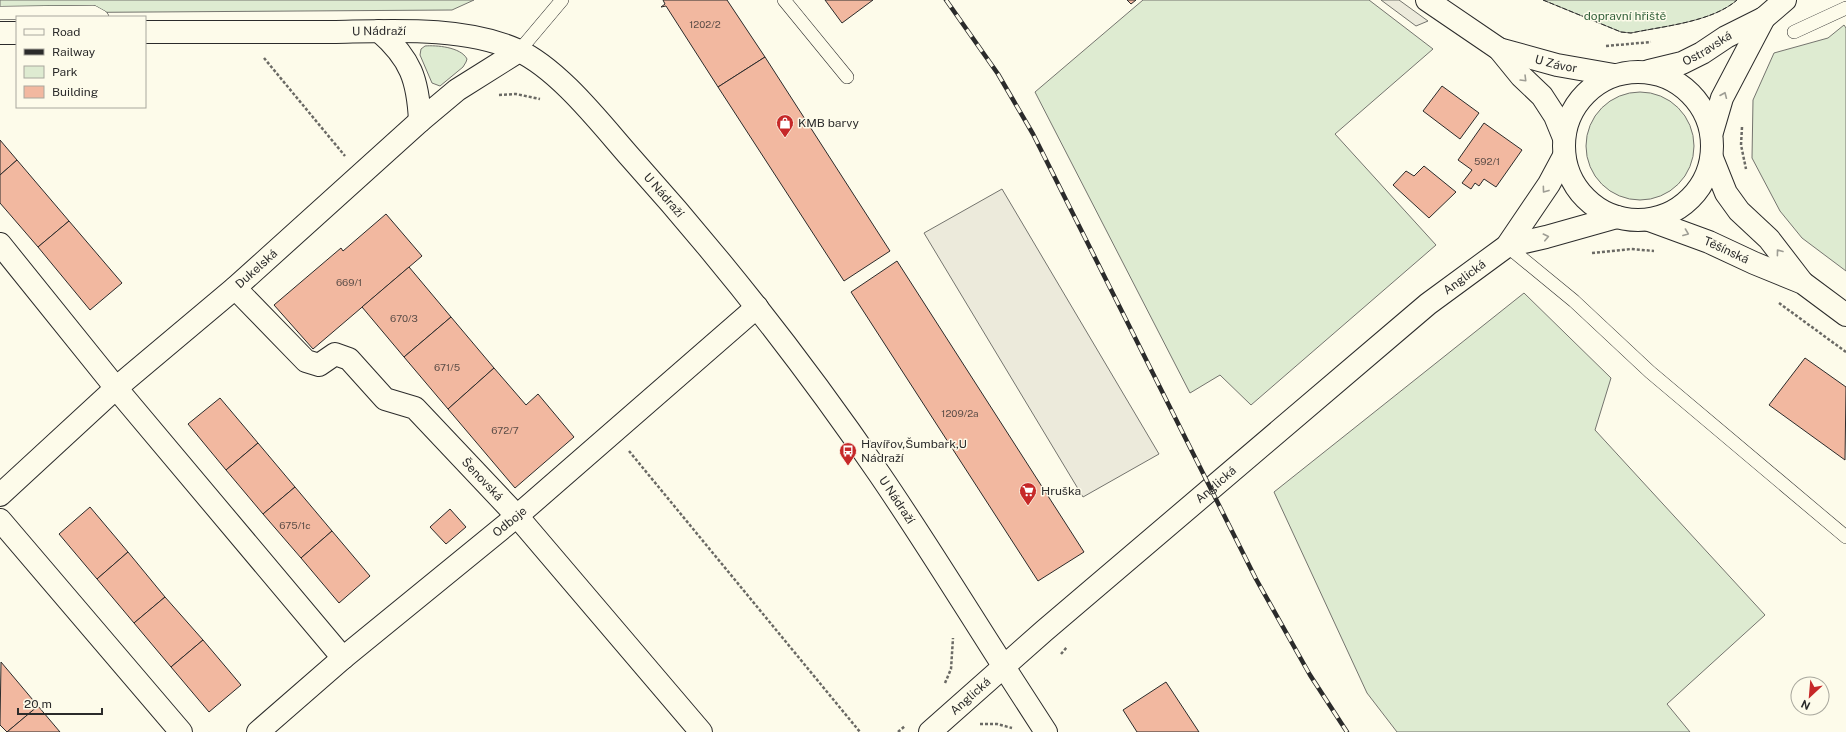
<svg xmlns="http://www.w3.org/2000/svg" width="1846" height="732" viewBox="0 0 1846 732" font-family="'Public Sans',sans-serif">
  <rect width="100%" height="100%" fill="#fdfbea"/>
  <g fill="#deebd1" stroke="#74746e">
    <path d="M0,0H474L452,10L0,13Z"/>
    <path d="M1143,0H1369L1433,49L1335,134L1436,245L1251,405L1220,375L1190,393L1035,92Z"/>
    <path d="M1543,0H1737C1712,22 1664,26 1631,33L1621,32Z"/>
    <path d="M1844,25L1846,28V271L1802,238L1780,211L1752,158L1753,100L1774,53L1828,38Z"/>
    <path d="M425,46C436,45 461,47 467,59L466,62L463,67L440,86L432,83L420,55L421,49Z"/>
    <circle cx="1640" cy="146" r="54"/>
    <path d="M1524,293L1611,378L1595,430L1765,615L1667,704L1690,732H1397L1367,693L1274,492Z"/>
  </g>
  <g fill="#eceadb" stroke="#74746e">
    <path d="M1381,0H1399L1428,21L1416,26Z"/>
    <path d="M1002,189L1159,454L1083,497L924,233Z"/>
  </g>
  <g fill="#f2b8a0" stroke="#2b2b2b">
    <path d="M663,0H727L765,57L718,87L666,6L661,7L665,4Z"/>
    <path d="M825,0H873L842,23Z"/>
    <path d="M1127,0H1136L1131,4Z"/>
    <path d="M765,57L890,251L844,281L718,87Z"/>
    <path d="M1442,86L1479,113L1460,139L1423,111Z"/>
    <path d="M1484,123L1522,150L1496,187L1484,179L1479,186L1475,183L1471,189L1462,183L1472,170L1458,160Z"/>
    <path d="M0,140L17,160L0,175Z"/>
    <path d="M17,160L69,221L38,247L0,203V175Z"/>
    <path d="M1424,166L1456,192L1429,218L1393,185L1406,171L1414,176Z"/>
    <path d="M386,214L422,256L313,349L274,305L341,248L343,251Z"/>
    <path d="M69,221L122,283L90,310L38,247Z"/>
    <path d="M897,261L1084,552L1038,581L851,292Z"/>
    <path d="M409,267L451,317L404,357L362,307Z"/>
    <path d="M451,317L494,368L448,409L404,357Z"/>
    <path d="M1805,358L1846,387L1845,460L1769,405Z"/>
    <path d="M494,368L526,405L538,394L574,437L515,488L448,409Z"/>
    <path d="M220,398L258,443L226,470L188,424Z"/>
    <path d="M258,443L295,487L263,514L226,470Z"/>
    <path d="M295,487L332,531L301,558L263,514Z"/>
    <path d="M90,507L128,552L97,579L59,534Z"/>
    <path d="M450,509L466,527L446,544L430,527Z"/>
    <path d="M332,531L370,576L339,603L301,558Z"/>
    <path d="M128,552L165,597L134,623L97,579Z"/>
    <path d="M165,597L203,640L171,667L134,623Z"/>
    <path d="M203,640L241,685L209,712L171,667Z"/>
    <path d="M1,662L38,706L7,732L0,725Z"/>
    <path d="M1166,682L1199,732H1137L1123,710Z"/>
    <path d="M38,706L60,732H7Z"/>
  </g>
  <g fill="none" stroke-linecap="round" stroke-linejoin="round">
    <g stroke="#2b2b2b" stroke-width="14">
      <g id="service">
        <path d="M784,0L847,77"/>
        <path d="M0,13L93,12L102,17"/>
        <path d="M1794,32L1846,8"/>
        <path d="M519,51L562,0"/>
        <path d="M1507,246L1574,301L1650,372L1846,537"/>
      </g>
    </g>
    <g stroke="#2b2b2b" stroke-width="24">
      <g id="minor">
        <path d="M1427,0L1499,49L1521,76L1542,96L1555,116L1564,138"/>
        <path d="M379,31C411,59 418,80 420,121"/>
        <path id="s1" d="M1499,49L1557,65L1614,75"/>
        <path d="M0,244L116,388L343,658"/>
        <path id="s2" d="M235,288L306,361L319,365L335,354L349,359L385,399L415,408L517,516L701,732"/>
        <path id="s3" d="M0,495L116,388L235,288L420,121L457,90L519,51"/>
        <path d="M0,520L181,732"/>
        <path d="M1004,667L1046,732"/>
        <path id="s4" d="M258,732L343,658L517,516L757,307"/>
      </g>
    </g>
    <g stroke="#2b2b2b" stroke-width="24">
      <g id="tertiary">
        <path id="s5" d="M145,32C207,32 270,32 332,32C391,31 463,26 517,50C559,69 601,124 631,158C721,258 804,364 880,475C923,538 963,603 1004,667"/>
        <path d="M0,33H17"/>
        <path d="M1507,246L1546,237L1617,217"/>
        <path id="s6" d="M930,732L1044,631L1428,304L1507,246L1549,184L1564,156"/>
      </g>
    </g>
    <g stroke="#2b2b2b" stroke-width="24">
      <g id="secondary">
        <path id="s7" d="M1649,71L1682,63L1702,53L1726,37L1764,18L1785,0"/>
        <circle cx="1638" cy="146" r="74"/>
        <path d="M1712,132L1722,98L1764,18"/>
        <path d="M1712,158L1726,193L1739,211L1769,239L1802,282"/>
        <path id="s8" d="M1649,220L1709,242L1754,263L1803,283L1846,315"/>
      </g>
    </g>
    <g stroke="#6a6964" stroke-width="2.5" stroke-dasharray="3 2" stroke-linecap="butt">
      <path d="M1606,46L1651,42"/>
      <path d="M264,58L345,156"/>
      <path d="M499,95L516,94L540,99"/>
      <path d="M1742,127L1741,145L1746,169"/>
      <path d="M1592,253L1631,249L1654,251"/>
      <path d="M1779,303L1846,352"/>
      <path d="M629,451L860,732"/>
      <path d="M1061,654L1067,647"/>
      <path d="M945,683L951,669L953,638"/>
      <path d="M980,724H997L1012,728"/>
      <path d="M898,732L905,726"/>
    </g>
    <use href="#service" stroke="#fdfbea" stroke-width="13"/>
    <use href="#minor" stroke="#fdfbea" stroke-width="22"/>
    <use href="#tertiary" stroke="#fdfbea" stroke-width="22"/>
    <use href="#secondary" stroke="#fdfbea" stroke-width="22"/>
    <g stroke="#2b2b2b" stroke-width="4.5">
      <path id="rail" d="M946,0L998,74L1033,134L1256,579L1310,675L1347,732"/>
    </g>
    <use href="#rail" stroke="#fdfbea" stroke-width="3" stroke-dasharray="9" stroke-linecap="butt"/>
    <path stroke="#2b2b2b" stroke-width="1" stroke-dasharray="5 2" stroke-linecap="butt" d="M1543,0L1621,32L1631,33C1664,26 1712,22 1737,0"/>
  </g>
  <defs><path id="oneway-chevron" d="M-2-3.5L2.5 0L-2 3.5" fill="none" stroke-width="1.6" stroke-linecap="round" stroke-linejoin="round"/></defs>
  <g stroke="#9e9d94">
    <use href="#oneway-chevron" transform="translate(1524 79) rotate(45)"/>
    <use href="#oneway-chevron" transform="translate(1724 95) rotate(-67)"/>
    <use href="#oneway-chevron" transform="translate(1545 190) rotate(126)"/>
    <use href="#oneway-chevron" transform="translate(1686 233) rotate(21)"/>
    <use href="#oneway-chevron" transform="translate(1546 237) rotate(-13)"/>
    <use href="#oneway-chevron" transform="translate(1779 252) rotate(-127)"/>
  </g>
  <defs>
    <g id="shop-pin" transform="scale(0.9)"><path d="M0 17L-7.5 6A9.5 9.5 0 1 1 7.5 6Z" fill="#c62828" stroke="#fdfbea"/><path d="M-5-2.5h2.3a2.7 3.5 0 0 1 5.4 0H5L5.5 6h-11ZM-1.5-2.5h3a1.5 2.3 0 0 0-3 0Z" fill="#fff"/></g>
    <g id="bus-pin" transform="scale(0.9)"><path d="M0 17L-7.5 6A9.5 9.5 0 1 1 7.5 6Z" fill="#c62828" stroke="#fdfbea"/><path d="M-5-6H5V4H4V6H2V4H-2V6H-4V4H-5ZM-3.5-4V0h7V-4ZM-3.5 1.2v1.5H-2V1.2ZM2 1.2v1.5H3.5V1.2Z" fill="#fff"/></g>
    <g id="supermarket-pin" transform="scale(0.9)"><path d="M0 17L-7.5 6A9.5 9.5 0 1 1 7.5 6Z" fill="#c62828" stroke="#fdfbea"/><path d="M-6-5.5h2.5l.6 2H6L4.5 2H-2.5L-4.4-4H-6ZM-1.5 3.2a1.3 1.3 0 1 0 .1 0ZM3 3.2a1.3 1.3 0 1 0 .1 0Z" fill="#fff"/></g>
  </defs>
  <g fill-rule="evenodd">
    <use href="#shop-pin" x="785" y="123"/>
    <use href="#bus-pin" x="848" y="451"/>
    <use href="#supermarket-pin" x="1028" y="491"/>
  </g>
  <g text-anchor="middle" stroke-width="3" stroke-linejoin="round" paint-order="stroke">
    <g font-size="10" fill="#5d4e48">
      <text x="705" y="28">1202/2</text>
      <text x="1487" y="165">592/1</text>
      <text x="349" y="286">669/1</text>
      <text x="404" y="322">670/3</text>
      <text x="447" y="371">671/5</text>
      <text x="960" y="417">1209/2a</text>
      <text x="505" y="434">672/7</text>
      <text x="295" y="529">675/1c</text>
    </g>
    <g font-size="12" fill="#34623c" stroke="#fdfbea">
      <text x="1625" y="20">dopravní hřiště</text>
    </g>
    <g font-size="12" fill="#2b2b2b" stroke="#fdfbea">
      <text dy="4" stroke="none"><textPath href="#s5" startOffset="234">U Nádraží</textPath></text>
      <text dy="4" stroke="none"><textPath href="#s7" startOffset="63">Ostravská</textPath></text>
      <text dy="4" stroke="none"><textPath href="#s1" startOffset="59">U Závor</textPath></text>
      <text dy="4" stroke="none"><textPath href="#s5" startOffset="582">U Nádraží</textPath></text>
      <text dy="4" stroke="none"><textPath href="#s8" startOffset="83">Těšínská</textPath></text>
      <text dy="4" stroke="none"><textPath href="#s3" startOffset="342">Dukelská</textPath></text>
      <text dy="4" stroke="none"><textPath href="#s6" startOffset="702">Anglická</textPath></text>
      <text dy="4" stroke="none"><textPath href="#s2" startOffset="333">Šenovská</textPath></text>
      <text dy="4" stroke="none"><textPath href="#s6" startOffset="378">Anglická</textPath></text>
      <text dy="4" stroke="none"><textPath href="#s5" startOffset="966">U Nádraží</textPath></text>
      <text dy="4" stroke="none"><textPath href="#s4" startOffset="328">Odboje</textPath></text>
      <text dy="4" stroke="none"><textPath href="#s6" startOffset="54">Anglická</textPath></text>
    </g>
    <g font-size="12" fill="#2b2b2b" stroke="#fdfbea" text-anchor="start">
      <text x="798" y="127">KMB barvy</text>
      <text x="861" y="448">Havířov,Šumbark,U<tspan x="861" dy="14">Nádraží</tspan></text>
      <text x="1041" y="495">Hruška</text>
    </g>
  </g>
  <rect x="16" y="16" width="130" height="92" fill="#fdfbea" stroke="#a9a89e"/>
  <rect x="24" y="29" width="20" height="6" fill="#fdfbea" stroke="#a9a89e"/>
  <text x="52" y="36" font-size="12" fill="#2b2b2b">Road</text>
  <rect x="24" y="49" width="20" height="6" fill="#2b2b2b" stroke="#a9a89e"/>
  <text x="52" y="56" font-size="12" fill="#2b2b2b">Railway</text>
  <rect x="24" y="66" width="20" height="12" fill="#deebd1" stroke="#a9a89e"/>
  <text x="52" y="76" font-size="12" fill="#2b2b2b">Park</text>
  <rect x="24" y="86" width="20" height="12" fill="#f2b8a0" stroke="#a9a89e"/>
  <text x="52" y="96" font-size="12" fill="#2b2b2b">Building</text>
  <g transform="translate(1810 696) rotate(206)"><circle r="19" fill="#fdfbea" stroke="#a9a89e"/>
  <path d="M0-3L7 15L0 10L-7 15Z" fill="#c62828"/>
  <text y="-6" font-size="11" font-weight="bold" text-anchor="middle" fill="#2b2b2b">N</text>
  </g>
  <path d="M18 708v6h84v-6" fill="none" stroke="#2b2b2b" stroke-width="2"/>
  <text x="24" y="708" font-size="12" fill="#2b2b2b" stroke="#fdfbea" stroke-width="3" paint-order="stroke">20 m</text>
</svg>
